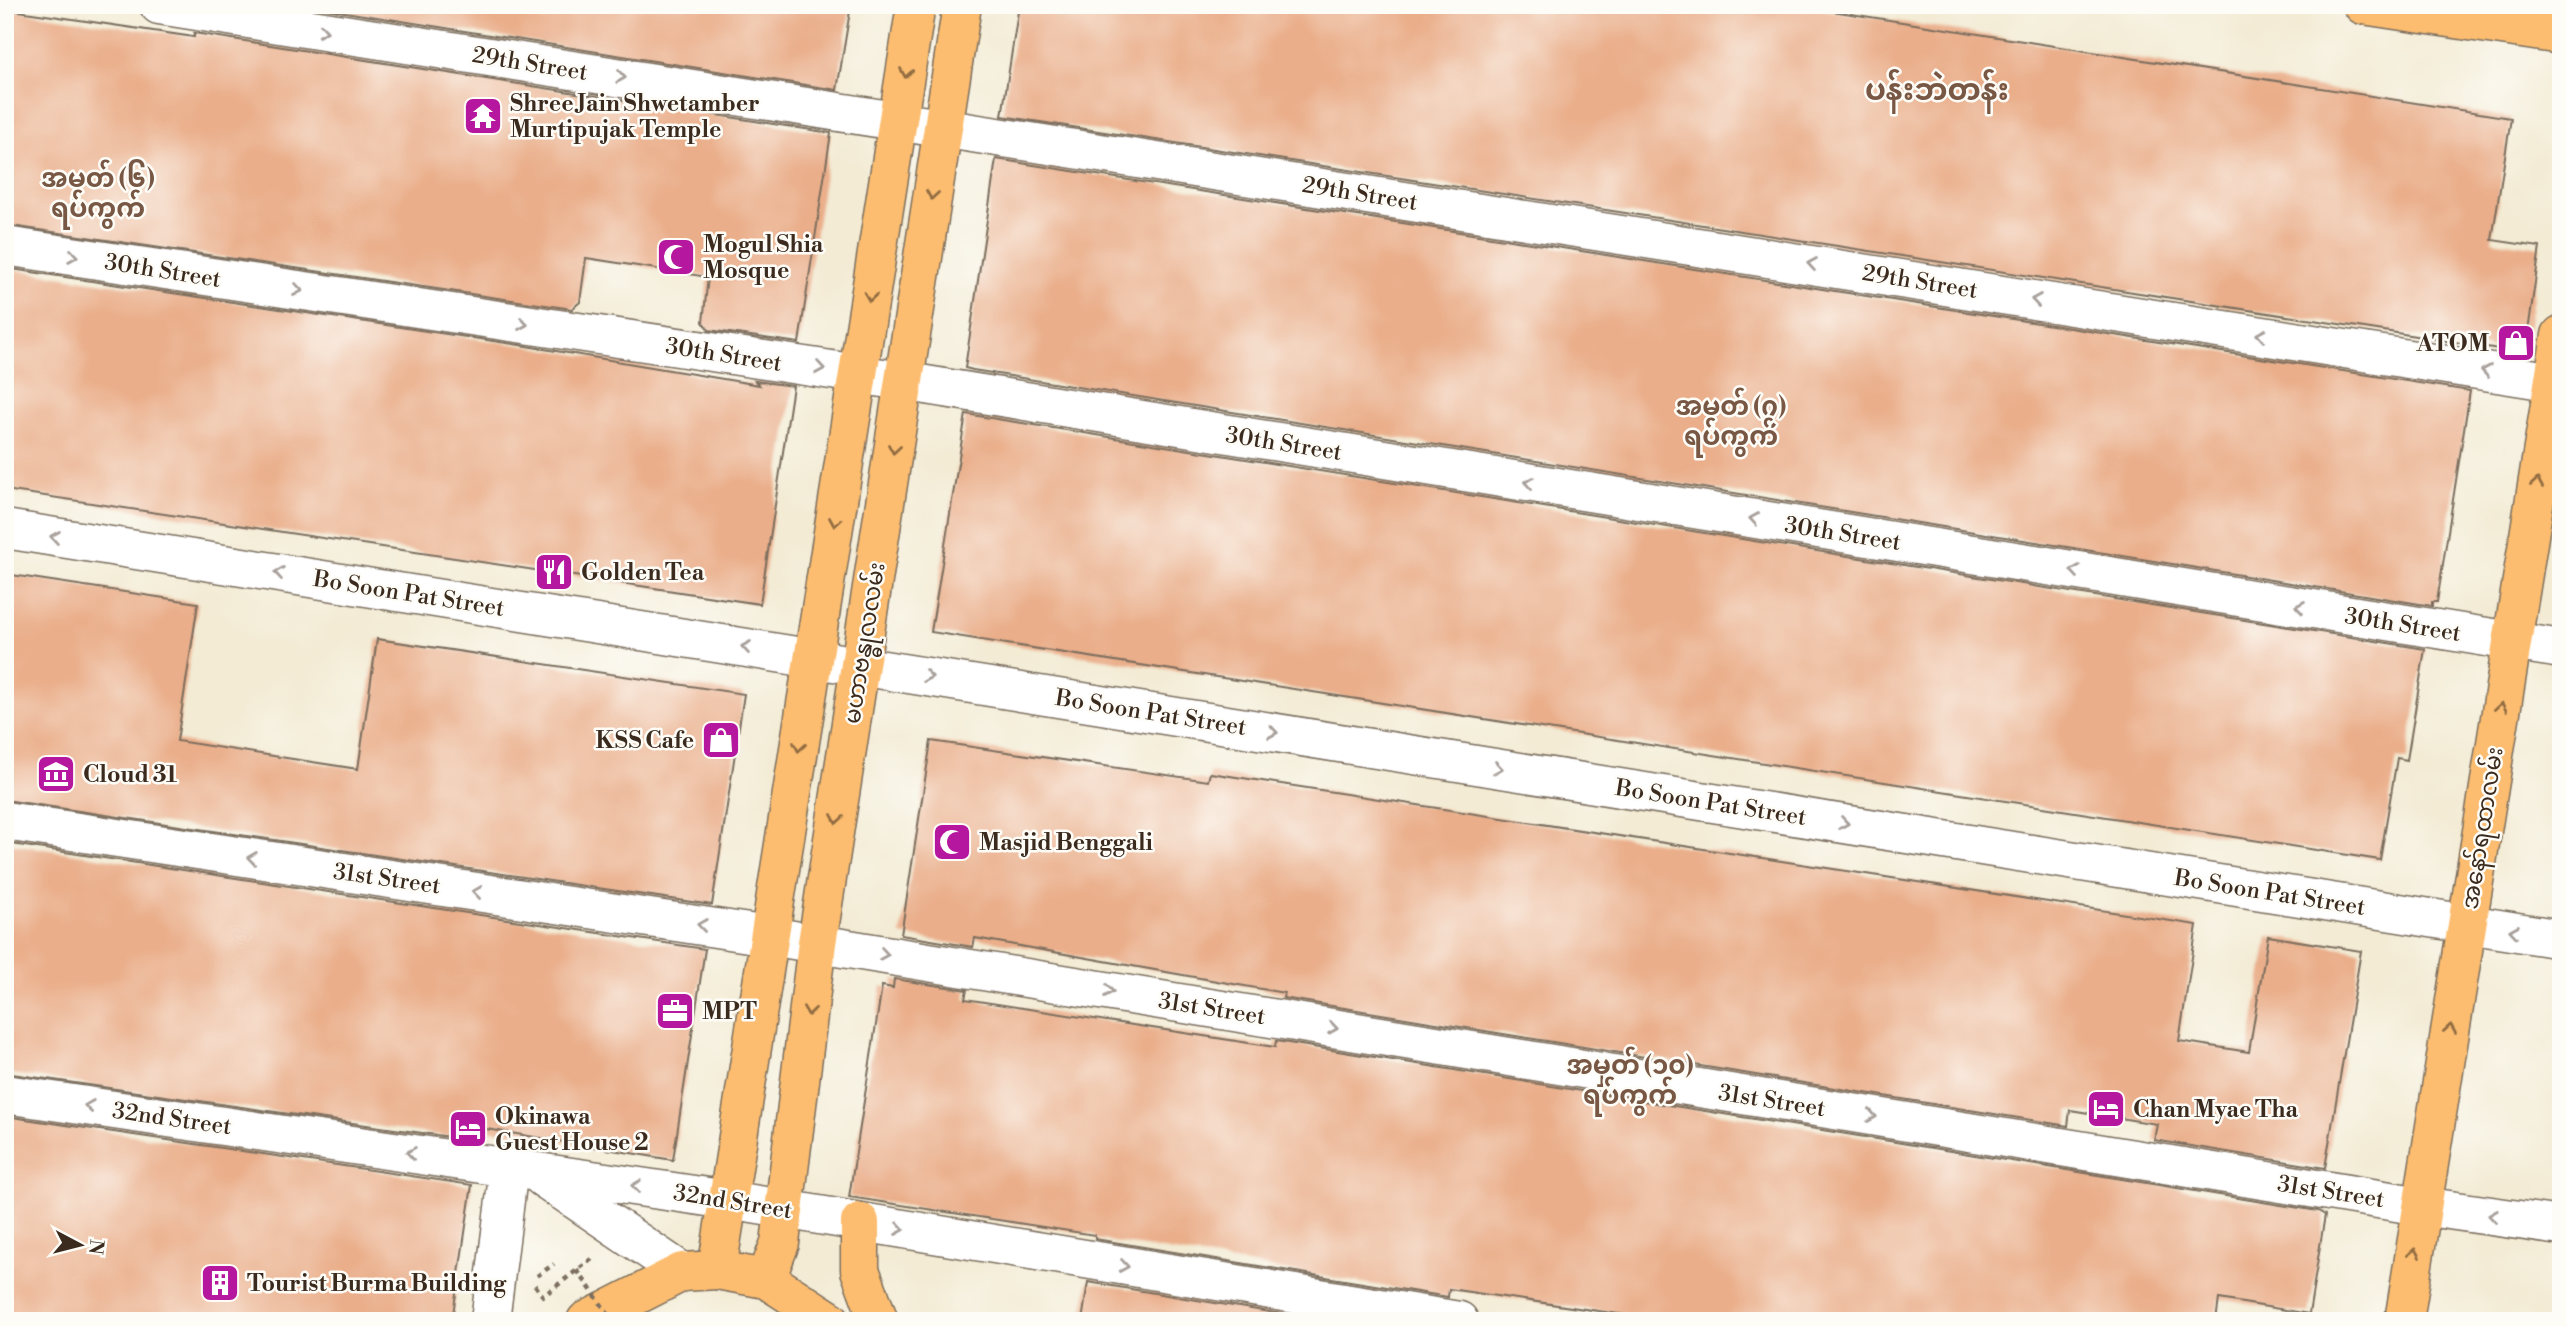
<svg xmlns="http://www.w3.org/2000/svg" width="2566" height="1326" viewBox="0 0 2566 1326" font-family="'Libre Bodoni','Noto Sans Myanmar',serif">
  <rect width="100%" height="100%" fill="#fdfcf7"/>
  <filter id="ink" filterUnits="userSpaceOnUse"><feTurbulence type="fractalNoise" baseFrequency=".0143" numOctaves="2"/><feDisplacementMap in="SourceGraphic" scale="14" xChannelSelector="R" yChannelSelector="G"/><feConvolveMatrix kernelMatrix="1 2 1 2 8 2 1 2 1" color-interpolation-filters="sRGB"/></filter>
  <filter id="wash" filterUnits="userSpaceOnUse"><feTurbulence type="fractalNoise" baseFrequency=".00686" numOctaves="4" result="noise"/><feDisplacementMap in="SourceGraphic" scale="28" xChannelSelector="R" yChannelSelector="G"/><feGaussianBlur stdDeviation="1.57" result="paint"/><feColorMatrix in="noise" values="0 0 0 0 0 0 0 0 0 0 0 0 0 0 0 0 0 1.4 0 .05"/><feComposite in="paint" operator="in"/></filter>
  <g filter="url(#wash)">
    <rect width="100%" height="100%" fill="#f3ebd4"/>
    <g id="blocks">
      <g fill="#eaae8a">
        <path d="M301,5H851L837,90Z"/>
        <path d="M1019,5H1794L2511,118L2492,240L2540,247L2525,353L1002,116Z"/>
        <path d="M5,9L194,37V33L831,133L799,343L709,330L703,322L708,277L586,258L580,302L572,309L5,225Z"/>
        <path d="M996,159L2470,391L2437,602H2432V606L973,370L965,368Z"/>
        <path d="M5,268L526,346L759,385L755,381L793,386L760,604L5,490Z"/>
        <path d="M966,414L2425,649L2407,760L2397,758L2380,860L931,632Z"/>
        <path d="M5,574L198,603L177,741L358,769L377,639L744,694L712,905L5,800Z"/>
        <path d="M931,741L1208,781L1210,773L2197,925L2179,1041L2249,1052L2268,936L2361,951L2325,1168L2154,1140L2157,1124L2070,1110L2068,1126L1283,998L1284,993L975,938L973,947L901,935Z"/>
        <path d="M5,843L705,949L673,1160L480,1128L478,1141L5,1073Z"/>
        <path d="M894,979L967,990L965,999L1275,1047L1276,1041L2318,1211L2325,1215L2309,1314L2219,1299L2216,1321H1666L1449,1289L1448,1297L1095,1239V1235L849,1197L882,986L893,988Z"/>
        <path d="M5,1116L472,1185L452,1321H5Z"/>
        <path d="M1088,1282L1324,1321H1082Z"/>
      </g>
    </g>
  </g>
  <g filter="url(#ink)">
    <use href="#blocks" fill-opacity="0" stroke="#7b6e5e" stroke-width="2"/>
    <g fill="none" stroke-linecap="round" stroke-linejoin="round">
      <g stroke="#7b6e5e" stroke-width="41">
        <g id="minor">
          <path d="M159,5L2561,383"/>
          <path d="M5,246L858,374L2561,649"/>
          <path d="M5,529L2561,939"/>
          <path d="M5,821L769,936L2421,1206L2561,1226"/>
          <path d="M5,1094L728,1200L1459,1321"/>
          <path d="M542,1177L682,1272"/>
          <path d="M490,1321L509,1168"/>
        </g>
      </g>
      <g stroke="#7b6e5e" stroke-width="41">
        <g id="major">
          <path d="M2363,5L2561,35"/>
          <path d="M860,1222V1270L879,1321"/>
          <path d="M717,1270L916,5"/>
          <path d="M766,1279L780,1243L817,943L962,5"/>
          <path d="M586,1321L682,1272L717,1270L766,1279L831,1321"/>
          <path d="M2404,1321L2561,335"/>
        </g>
      </g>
      <g stroke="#7b6e5e" stroke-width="4.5" stroke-dasharray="5 5" stroke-linecap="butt">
        <path d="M537,1276L554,1264"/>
        <path d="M535,1285L543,1296L592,1259"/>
        <path d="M962,1321L965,1318L968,1321"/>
      </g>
      <use href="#minor" stroke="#fff" stroke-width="38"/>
      <use href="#major" stroke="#fcbd6f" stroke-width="38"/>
      <path stroke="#7b6e5e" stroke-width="4.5" stroke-dasharray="5 5" stroke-linecap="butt" d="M577,1270L613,1321"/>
    </g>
    <defs><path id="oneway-chevron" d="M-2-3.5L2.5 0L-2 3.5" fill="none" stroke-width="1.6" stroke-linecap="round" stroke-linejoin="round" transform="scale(1.75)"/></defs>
    <g stroke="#a79f9a">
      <use href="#oneway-chevron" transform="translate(323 31) rotate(9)"/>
      <use href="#oneway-chevron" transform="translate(621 77) rotate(9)"/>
      <use href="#oneway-chevron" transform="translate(73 256) rotate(9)"/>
      <use href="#oneway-chevron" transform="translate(1812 264) rotate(-171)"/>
      <use href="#oneway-chevron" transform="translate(298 290) rotate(9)"/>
      <use href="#oneway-chevron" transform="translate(2036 300) rotate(-171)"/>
      <use href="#oneway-chevron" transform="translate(523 324) rotate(9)"/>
      <use href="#oneway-chevron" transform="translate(2261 335) rotate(-171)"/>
      <use href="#oneway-chevron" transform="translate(820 368) rotate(9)"/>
      <use href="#oneway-chevron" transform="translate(2486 371) rotate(-171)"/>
      <use href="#oneway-chevron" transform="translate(1529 483) rotate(-171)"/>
      <use href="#oneway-chevron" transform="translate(1754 519) rotate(-171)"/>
      <use href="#oneway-chevron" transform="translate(55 537) rotate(-171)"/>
      <use href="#oneway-chevron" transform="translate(2075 571) rotate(-171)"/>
      <use href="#oneway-chevron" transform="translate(279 573) rotate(-171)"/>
      <use href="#oneway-chevron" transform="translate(2300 607) rotate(-171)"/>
      <use href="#oneway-chevron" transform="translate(746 647) rotate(-171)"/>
      <use href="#oneway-chevron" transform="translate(928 676) rotate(9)"/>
      <use href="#oneway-chevron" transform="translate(1273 732) rotate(9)"/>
      <use href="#oneway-chevron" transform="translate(1498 768) rotate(9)"/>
      <use href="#oneway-chevron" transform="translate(1844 823) rotate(9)"/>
      <use href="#oneway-chevron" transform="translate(252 858) rotate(-172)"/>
      <use href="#oneway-chevron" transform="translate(477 892) rotate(-172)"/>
      <use href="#oneway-chevron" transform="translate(702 925) rotate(-172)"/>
      <use href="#oneway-chevron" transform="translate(2514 931) rotate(-171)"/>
      <use href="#oneway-chevron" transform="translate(884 954) rotate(9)"/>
      <use href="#oneway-chevron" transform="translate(1109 991) rotate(9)"/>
      <use href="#oneway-chevron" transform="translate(1333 1028) rotate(9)"/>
      <use href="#oneway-chevron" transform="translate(89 1106) rotate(-172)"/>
      <use href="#oneway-chevron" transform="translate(1872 1116) rotate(9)"/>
      <use href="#oneway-chevron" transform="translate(411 1153) rotate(-172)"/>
      <use href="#oneway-chevron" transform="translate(636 1186) rotate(-172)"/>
      <use href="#oneway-chevron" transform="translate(2493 1216) rotate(-172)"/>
      <use href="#oneway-chevron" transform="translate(900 1229) rotate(9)"/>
      <use href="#oneway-chevron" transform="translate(1124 1266) rotate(9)"/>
    </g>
    <g stroke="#926c42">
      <use href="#oneway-chevron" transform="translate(906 73) rotate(99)"/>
      <use href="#oneway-chevron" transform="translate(932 195) rotate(99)"/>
      <use href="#oneway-chevron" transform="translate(870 297) rotate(99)"/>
      <use href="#oneway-chevron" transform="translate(894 449) rotate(99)"/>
      <use href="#oneway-chevron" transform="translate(2537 483) rotate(-81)"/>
      <use href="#oneway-chevron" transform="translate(835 522) rotate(99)"/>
      <use href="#oneway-chevron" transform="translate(2501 707) rotate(-81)"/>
      <use href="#oneway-chevron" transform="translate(799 747) rotate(99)"/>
      <use href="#oneway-chevron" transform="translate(837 819) rotate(99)"/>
      <use href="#oneway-chevron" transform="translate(809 1011) rotate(97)"/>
      <use href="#oneway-chevron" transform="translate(2450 1029) rotate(-81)"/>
      <use href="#oneway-chevron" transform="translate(2414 1253) rotate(-81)"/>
    </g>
  </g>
  <defs>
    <g id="temple-square" transform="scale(2.0125)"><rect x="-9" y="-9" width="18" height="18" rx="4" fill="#b5179e" stroke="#fdfcf7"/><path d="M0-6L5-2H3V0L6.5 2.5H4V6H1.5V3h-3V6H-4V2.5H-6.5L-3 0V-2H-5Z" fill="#fff"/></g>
    <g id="mosque-square" transform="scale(2.0125)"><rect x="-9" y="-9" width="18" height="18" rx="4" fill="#b5179e" stroke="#fdfcf7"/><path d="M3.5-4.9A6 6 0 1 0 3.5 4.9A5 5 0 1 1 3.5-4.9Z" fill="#fff"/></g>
    <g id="shop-square" transform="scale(2.0125)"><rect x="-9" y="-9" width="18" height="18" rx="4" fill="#b5179e" stroke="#fdfcf7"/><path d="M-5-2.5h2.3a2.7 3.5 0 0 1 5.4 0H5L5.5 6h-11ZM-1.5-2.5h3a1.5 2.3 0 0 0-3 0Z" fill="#fff"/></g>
    <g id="restaurant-square" transform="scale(2.0125)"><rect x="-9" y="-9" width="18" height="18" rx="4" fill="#b5179e" stroke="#fdfcf7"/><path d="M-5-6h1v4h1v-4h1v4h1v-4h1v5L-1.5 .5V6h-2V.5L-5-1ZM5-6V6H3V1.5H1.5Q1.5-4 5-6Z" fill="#fff"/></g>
    <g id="museum-square" transform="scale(2.0125)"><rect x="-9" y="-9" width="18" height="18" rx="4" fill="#b5179e" stroke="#fdfcf7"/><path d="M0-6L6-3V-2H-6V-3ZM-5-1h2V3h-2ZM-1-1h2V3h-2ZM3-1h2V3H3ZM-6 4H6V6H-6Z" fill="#fff"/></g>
    <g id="office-square" transform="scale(2.0125)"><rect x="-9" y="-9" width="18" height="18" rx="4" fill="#b5179e" stroke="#fdfcf7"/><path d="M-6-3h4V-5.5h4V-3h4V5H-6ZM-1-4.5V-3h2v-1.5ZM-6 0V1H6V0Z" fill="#fff"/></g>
    <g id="hotel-square" transform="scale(2.0125)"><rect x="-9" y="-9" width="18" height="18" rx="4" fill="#b5179e" stroke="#fdfcf7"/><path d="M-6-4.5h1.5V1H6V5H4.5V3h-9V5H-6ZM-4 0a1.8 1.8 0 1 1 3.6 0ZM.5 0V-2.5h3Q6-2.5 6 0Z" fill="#fff"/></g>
    <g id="building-square" transform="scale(2.0125)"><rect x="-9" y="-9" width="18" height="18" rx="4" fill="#b5179e" stroke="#fdfcf7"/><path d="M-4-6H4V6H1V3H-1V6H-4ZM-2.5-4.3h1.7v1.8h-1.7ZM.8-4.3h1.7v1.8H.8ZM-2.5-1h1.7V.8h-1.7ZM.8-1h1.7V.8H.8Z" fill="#fff"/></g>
  </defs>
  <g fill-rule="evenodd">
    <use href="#temple-square" x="483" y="116"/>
    <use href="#mosque-square" x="676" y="257"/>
    <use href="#shop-square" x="2516" y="343"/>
    <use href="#restaurant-square" x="554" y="572"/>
    <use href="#shop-square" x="721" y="740"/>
    <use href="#museum-square" x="56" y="774"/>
    <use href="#mosque-square" x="952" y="842"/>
    <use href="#office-square" x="675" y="1011"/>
    <use href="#hotel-square" x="2106" y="1109"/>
    <use href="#hotel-square" x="468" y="1129"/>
    <use href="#building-square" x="220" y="1283"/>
  </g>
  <g text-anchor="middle" stroke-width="5" stroke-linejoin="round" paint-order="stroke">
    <g font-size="23" fill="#3b2a1e" stroke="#fdfcf7">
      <text transform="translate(530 63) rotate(9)" y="8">29th Street</text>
      <text transform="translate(1360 193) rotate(9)" y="8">29th Street</text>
      <text transform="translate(163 270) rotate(9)" y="8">30th Street</text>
      <text transform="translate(1920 281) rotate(9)" y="8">29th Street</text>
      <text transform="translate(724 354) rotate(9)" y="8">30th Street</text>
      <text transform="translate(1284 443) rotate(9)" y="8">30th Street</text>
      <text transform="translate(1843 533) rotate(9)" y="8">30th Street</text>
      <text transform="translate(409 593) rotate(9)" y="8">Bo Soon Pat Street</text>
      <text transform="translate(2403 624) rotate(9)" y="8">30th Street</text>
      <text transform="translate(864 643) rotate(-81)" y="8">မဟာဗန္ဓုလလမ်း</text>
      <text transform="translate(1151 712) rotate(9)" y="8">Bo Soon Pat Street</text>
      <text transform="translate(1711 802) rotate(9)" y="8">Bo Soon Pat Street</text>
      <text transform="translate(2482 828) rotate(-81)" y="8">အနော်ရထာလမ်း</text>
      <text transform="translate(387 878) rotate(8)" y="8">31st Street</text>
      <text transform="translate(2270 892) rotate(9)" y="8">Bo Soon Pat Street</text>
      <text transform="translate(1212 1008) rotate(9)" y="8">31st Street</text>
      <text transform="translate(1772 1100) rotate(9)" y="8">31st Street</text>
      <text transform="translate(172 1118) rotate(8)" y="8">32nd Street</text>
      <text transform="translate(2331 1191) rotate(9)" y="8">31st Street</text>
      <text transform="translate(733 1201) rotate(9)" y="8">32nd Street</text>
    </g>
    <g font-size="23" font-weight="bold" fill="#3b2a1e" stroke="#fdfcf7" text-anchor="start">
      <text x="510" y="111">Shree Jain Shwetamber<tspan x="510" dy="26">Murtipujak Temple</tspan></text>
      <text x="703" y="252">Mogul Shia<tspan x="703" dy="26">Mosque</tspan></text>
      <text x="2489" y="351" text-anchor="end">ATOM</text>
      <text x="581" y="580">Golden Tea</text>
      <text x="694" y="748" text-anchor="end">KSS Cafe</text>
      <text x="83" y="782">Cloud 31</text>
      <text x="979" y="850">Masjid Benggali</text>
      <text x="702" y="1019">MPT</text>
      <text x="2133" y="1117">Chan Myae Tha</text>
      <text x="495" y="1124">Okinawa<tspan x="495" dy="26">Guest House 2</tspan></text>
      <text x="247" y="1291">Tourist Burma Building</text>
    </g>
    <g font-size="26" font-weight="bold" fill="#785844" stroke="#fdfcf7">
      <text x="98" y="187">အမှတ် (၆)<tspan x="98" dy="30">ရပ်ကွက်</tspan></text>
      <text x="1731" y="415">အမှတ် (၇)<tspan x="1731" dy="30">ရပ်ကွက်</tspan></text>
      <text x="1630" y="1074">အမှတ် (၁၀)<tspan x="1630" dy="30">ရပ်ကွက်</tspan></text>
    </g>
    <g font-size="30" font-weight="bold" fill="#785844" stroke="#fdfcf7">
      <text x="1937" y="100">ပန်းဘဲတန်း</text>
    </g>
  </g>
  <rect width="2566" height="1326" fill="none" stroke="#fdfcf7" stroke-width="28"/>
  <g transform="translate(80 1245) rotate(97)" stroke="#fdfcf7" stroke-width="5" paint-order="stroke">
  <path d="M0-5L12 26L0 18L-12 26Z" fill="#3b2a1e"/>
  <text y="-10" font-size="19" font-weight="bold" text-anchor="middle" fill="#3b2a1e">N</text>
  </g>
</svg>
